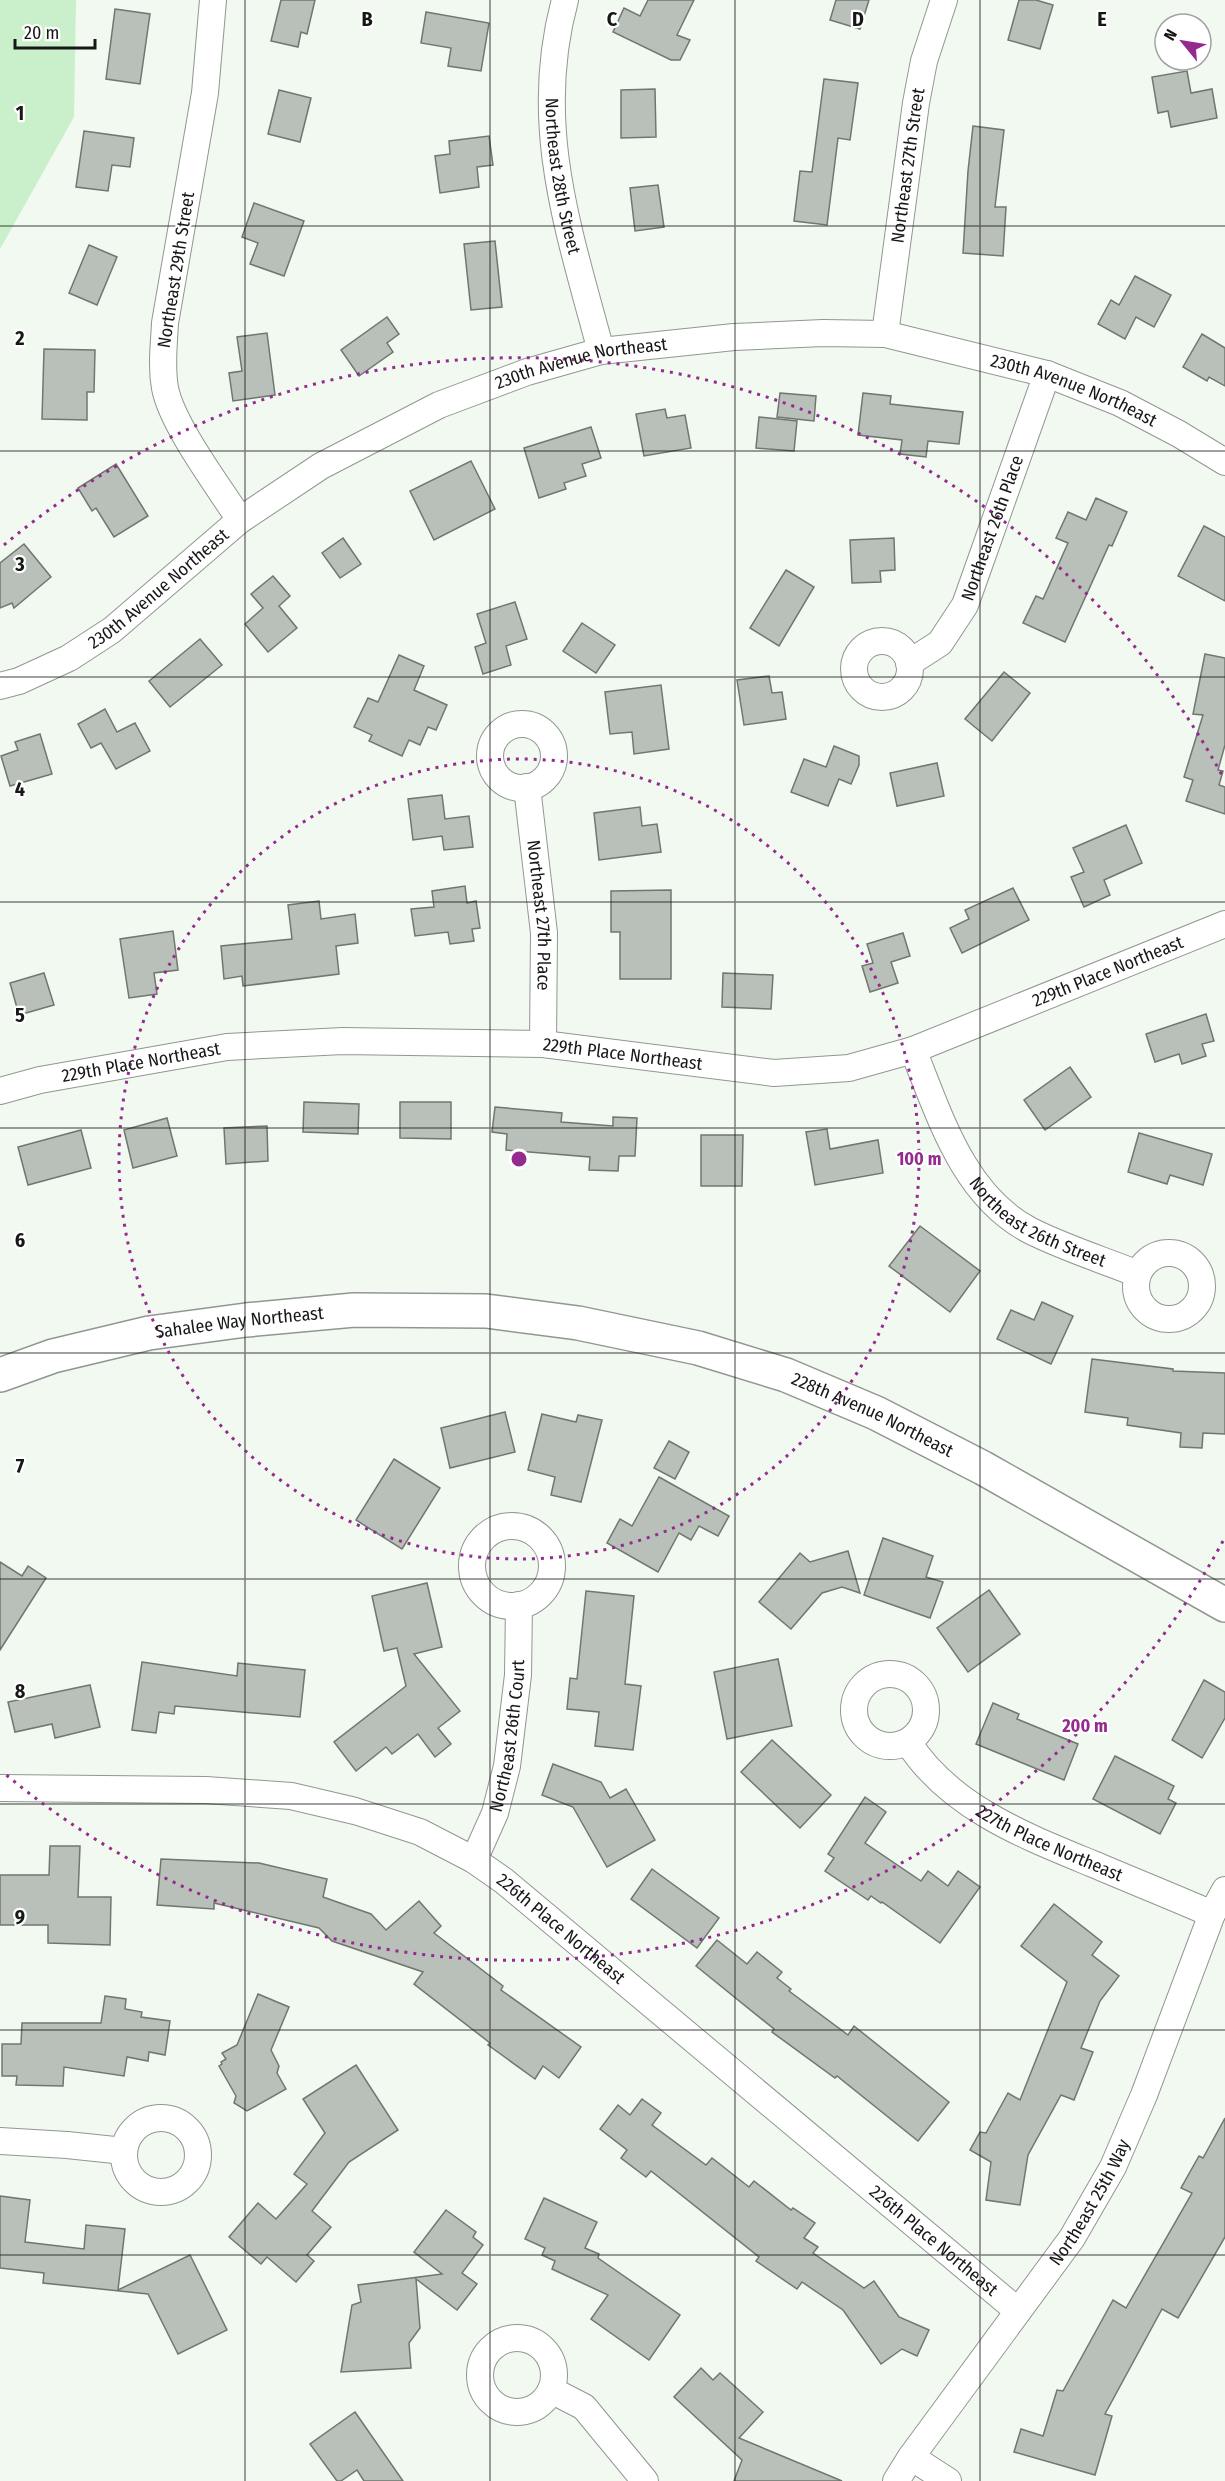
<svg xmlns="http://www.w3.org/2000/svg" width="1225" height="2481" viewBox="0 0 1225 2481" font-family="'Fira Sans Condensed',sans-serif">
  <rect width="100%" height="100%" fill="#f1f9f1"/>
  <path fill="#c9f0cb" d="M0,0H76L74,117L0,249Z"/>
  <g fill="#b8c0b9" stroke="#6f7770" stroke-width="1.5">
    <path d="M281,0H315L307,34L301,32L298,47L271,41Z"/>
    <path d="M648,0H694L677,35L690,40L680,60H671L613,32L624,8L640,16Z"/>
    <path d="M836,0H869L860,29L830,20Z"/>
    <path d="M1019,0H1036L1053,5L1040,49L1008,40Z"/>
    <path d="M115,9L150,14L140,84L106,79Z"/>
    <path d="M426,12L489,23L481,71L448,66L451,48L421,43Z"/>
    <path d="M1187,71L1191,93L1212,89L1217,118L1171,127L1168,111L1158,113L1152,77Z"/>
    <path d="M824,79L858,83L850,140L838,138L827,225L794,221L800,171L812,172Z"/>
    <path d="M655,89L656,137L621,138V90Z"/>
    <path d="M279,90L311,98L300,142L268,134Z"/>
    <path d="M973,126L1004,130L995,207H1006L1003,256L963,253L968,171Z"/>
    <path d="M84,131L134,138L130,167L112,165L108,191L76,187Z"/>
    <path d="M489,136L493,165L477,167L479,187L440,193L435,156L450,154L449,141Z"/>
    <path d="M658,185L664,227L635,231L630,188Z"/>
    <path d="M254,203L304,221L284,276L250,264L258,243L242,237Z"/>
    <path d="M495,241L502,307L471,310L464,244Z"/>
    <path d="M89,245L117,257L97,305L69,293Z"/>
    <path d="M1135,276L1171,295L1154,327L1136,317L1125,339L1098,324L1111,300L1119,305Z"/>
    <path d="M387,317L399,334L387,343L393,352L359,376L341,350Z"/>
    <path d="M267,333L275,395L233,401L229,373L242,371L237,337Z"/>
    <path d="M1202,334L1225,348V386L1209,377L1207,381L1183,367Z"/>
    <path d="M44,349L95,350L94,392H87V420L42,419Z"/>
    <path d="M780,393L816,396L814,421L777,417Z"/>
    <path d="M863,393L891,396L890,404L963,412L959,444L928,441L926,457L900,454L902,440L858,435Z"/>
    <path d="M665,409L667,418L685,415L691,448L644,456L636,414Z"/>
    <path d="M759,417L797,421L794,451L756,448Z"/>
    <path d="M591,427L601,458L582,464L586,476L564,483L566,489L539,498L524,448Z"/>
    <path d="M471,461L495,509L434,540L410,491Z"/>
    <path d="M116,464L148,516L114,537L96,508L92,511L78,488Z"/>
    <path d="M1096,498L1127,512L1112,546L1109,545L1065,642L1023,623L1036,596L1043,599L1068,543L1056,538L1068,512L1086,520Z"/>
    <path d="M1204,526L1225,537V601L1178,576Z"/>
    <path d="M343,538L361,564L340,578L322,553Z"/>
    <path d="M894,538L895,570L880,571L881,582L852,583L850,540Z"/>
    <path d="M24,544L51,577L14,608L12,603L0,608V563Z"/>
    <path d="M786,570L814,587L779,646L750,628Z"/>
    <path d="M273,576L290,596L279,606L297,628L268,652L245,624L263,608L251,594Z"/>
    <path d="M515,602L527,639L506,646L511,665L483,674L475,647L486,643L477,614Z"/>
    <path d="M582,623L615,645L596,673L563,651Z"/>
    <path d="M200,639L222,665L170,707L149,681Z"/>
    <path d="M1205,654L1225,658V745L1218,770L1223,771L1219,785L1225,787V814L1186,801L1193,780L1184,777L1203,715L1193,714Z"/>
    <path d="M399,655L424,666L414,690L447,705L436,730L428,727L420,745L409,740L402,756L369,741L372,735L354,727L368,698L378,702Z"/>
    <path d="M1004,672L1030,693L992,741L965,719Z"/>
    <path d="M769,676L772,693L782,692L786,719L744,725L737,680Z"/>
    <path d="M661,685L669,749L634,754L632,732L610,734L605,692Z"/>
    <path d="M105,709L117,732L135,723L150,751L116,769L101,743L91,748L78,724Z"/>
    <path d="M40,734L52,774L10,786L1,756L18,750L15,742Z"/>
    <path d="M834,746L859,756V765L851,784L839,779L828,806L791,792L804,759L826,767Z"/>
    <path d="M937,763L944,796L897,806L890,773Z"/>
    <path d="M442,795L445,819L469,816L473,847L444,850L442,836L413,840L408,799Z"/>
    <path d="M640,807L642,826L657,824L661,852L599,860L594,813Z"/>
    <path d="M1126,825L1142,863L1104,880L1110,895L1084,907L1071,877L1084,872L1073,848Z"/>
    <path d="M465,886L467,903L476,901L480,928L472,929L474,941L450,944L448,932L415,936L411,909L434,907L432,891Z"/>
    <path d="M1013,888L1029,920L962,953L950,928L969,919L965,910Z"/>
    <path d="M671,890V979H620V932H611V891Z"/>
    <path d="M319,901L321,919L355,914L358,943L336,946L339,974L243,986L242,976L224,979L221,946L292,939L288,905Z"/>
    <path d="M173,931L178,970L154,973L157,994L129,998L120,939Z"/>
    <path d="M903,933L910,956L891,962L898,983L870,992L862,966L873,963L867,944Z"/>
    <path d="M44,973L54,1005L19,1015L10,983Z"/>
    <path d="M723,973L773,975L771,1009L722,1007Z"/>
    <path d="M1206,1014L1214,1041L1202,1044L1206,1056L1182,1064L1179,1054L1155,1062L1146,1034Z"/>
    <path d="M1070,1067L1091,1097L1045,1130L1024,1100Z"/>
    <path d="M304,1102L359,1104L358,1134L303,1132Z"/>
    <path d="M400,1102H451V1139L400,1138Z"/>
    <path d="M495,1107L562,1113L561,1122L613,1126V1117L637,1118L635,1156H619L618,1171L589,1170L590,1157L506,1150L507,1134L492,1132Z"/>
    <path d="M167,1118L177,1156L133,1168L124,1130Z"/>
    <path d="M267,1126L268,1161L226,1164L224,1128Z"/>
    <path d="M827,1129L830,1149L878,1140L883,1173L815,1185L806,1132Z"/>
    <path d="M81,1130L91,1168L28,1185L18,1147Z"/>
    <path d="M1139,1133L1212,1154L1203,1185L1170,1175L1167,1184L1128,1172Z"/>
    <path d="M701,1135H743L742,1186H701Z"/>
    <path d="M920,1226L980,1271L950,1312L889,1266Z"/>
    <path d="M1042,1302L1073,1316L1051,1364L997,1339L1011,1310L1034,1320Z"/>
    <path d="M1092,1359L1173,1369V1371L1225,1373V1434L1203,1433L1202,1448L1180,1447L1181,1433L1127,1425L1128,1418L1085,1412Z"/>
    <path d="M505,1412L515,1452L450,1468L441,1428Z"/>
    <path d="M542,1414L576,1422L578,1415L602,1420L581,1502L551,1495L555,1477L528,1470Z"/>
    <path d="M669,1441L689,1452L675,1479L654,1468Z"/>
    <path d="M394,1459L440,1488L402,1549L356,1520Z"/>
    <path d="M659,1477L729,1516L718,1536L699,1526L691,1540L679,1533L658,1572L607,1543L620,1519L632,1526Z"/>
    <path d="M883,1538L933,1556L926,1577L943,1582L930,1618L864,1595Z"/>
    <path d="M848,1551L860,1593L842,1587L822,1593L791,1629L759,1602L800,1553L810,1562Z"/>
    <path d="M0,1562L22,1576L28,1566L46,1578L0,1650Z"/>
    <path d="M427,1583L442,1647L414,1654L460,1711L438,1728L451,1744L435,1757L418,1734L392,1754L386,1747L356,1771L334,1742L406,1686L397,1648L384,1651L372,1596Z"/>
    <path d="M989,1590L1020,1634L968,1672L937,1628Z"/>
    <path d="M586,1591L634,1596L625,1684L641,1686L633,1750L595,1746L599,1712L567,1709L570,1678L577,1679Z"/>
    <path d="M778,1659L792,1726L727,1739L714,1672Z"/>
    <path d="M142,1662L237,1676L238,1663L305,1670L300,1717L175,1706L174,1714L159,1712L156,1733L132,1730Z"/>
    <path d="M1204,1680L1225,1692V1718L1202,1758L1172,1740Z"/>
    <path d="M90,1685L100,1727L55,1738L52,1724L15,1732L8,1702Z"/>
    <path d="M993,1703L1019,1714L1017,1719L1078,1744L1064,1780L976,1744Z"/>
    <path d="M772,1740L831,1795L800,1828L741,1772Z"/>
    <path d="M1115,1756L1174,1786L1168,1799L1176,1803L1160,1834L1093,1799Z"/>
    <path d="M553,1764L601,1782L610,1798L626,1789L655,1840L607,1867L573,1807L542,1795Z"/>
    <path d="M865,1797L886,1812L865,1843L921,1881L928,1871L948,1886L958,1871L980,1887L940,1943L882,1902L881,1903L871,1896L868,1900L825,1871L834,1858L828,1854Z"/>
    <path d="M50,1846H80L78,1897H111L110,1945L48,1943V1925H0V1875H49Z"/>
    <path d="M161,1859L259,1863L327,1879L323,1897L371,1914L386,1930L419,1901L441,1926L434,1933L503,1986L501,1990L581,2047L559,2078L543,2066L535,2079L488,2045L490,2043L414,1984L423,1972L332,1941L319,1928L214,1903V1909L157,1905Z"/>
    <path d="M652,1869L719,1918L697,1948L631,1899Z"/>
    <path d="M1054,1904L1102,1942L1092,1955L1119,1976L1100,2001L1081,2048L1093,2052L1074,2100L1061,2095L1028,2155L1020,2205L986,2200L991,2162L970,2150L980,2132L986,2133L1008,2093L1020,2100L1067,1982L1021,1946Z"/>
    <path d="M717,1940L747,1964L757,1952L782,1972L777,1978L791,1989L789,1991L848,2035L854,2026L949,2102L918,2141L837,2076L835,2078L772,2032L774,2029L696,1966Z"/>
    <path d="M258,1994L289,2007L271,2050L279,2066L277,2073L286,2089L247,2111L234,2103L236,2096L219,2066L222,2064L221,2062L226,2059L222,2053L237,2045Z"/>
    <path d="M105,1996L126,1999L125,2009L142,2012L141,2017L170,2021L165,2055L149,2052L148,2061L127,2057L124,2076L64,2067L63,2086L16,2085L17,2076H2V2044H21L22,2023H101Z"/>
    <path d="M356,2065L398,2130L349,2162L312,2211L331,2227L307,2255L314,2261L296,2282L267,2257L261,2264L229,2237L258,2203L276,2219L307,2184L294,2174L325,2133L303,2099Z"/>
    <path d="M642,2099L661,2113L652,2125L706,2165L712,2158L749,2187L754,2181L791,2210L793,2208L815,2223L804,2238L818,2247L813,2253L864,2288L874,2281L899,2317L929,2330L917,2356L902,2349L881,2364L843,2310L802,2282L797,2289L756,2261L759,2257L651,2171L646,2177L621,2158L627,2150L600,2129L618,2105L630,2115Z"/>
    <path d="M1225,2118V2237L1178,2318L1162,2309L1105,2414L1112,2416L1095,2475L1014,2452L1021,2429L1043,2436L1057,2390L1063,2391L1113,2300L1126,2308L1192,2193L1181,2188L1199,2156L1203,2158Z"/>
    <path d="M0,2196L30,2200L25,2242L84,2249L86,2225L125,2229L118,2290L190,2255L227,2330L178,2354L148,2294L43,2283L44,2273L0,2268Z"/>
    <path d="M544,2198L597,2222L585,2248L599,2254L598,2258L680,2315L649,2360L591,2319L608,2295L552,2269L555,2261L542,2255L545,2248L525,2239Z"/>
    <path d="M446,2210L476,2232L473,2237L483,2245L462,2273L477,2284L457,2310L416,2279L420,2328L409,2343L411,2368L341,2372L352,2305L361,2302L358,2285L442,2274L414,2252Z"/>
    <path d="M701,2368L713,2380L720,2373L763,2412L739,2438L842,2481H734L742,2460L674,2397Z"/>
    <path d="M355,2412L403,2481H364L357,2470L341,2481H337L310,2444Z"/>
  </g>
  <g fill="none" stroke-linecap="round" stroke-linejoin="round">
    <g stroke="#909790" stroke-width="28">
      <g id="minor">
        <path d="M213,0L205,93L165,323C164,345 161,366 165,388C172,425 219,487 240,520"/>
        <path id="s1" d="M565,0C531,124 569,231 601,351"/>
        <path id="s2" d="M885,334L916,103L924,61L944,0"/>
        <circle cx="882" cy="669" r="28"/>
        <path id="s3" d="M909,663L940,643L965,605L1047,374"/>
        <path id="s4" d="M0,686L19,681L69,658L112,630L240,520L321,466L439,405L527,372L601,351L734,337L823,333L885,334L1047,374L1120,403L1179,434L1225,462"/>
        <circle cx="522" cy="756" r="32"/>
        <path id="s5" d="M527,787L544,933L543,1044"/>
        <path id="s6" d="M913,1050C940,1116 963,1196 1031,1231C1065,1248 1103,1260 1138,1274"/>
        <path id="s7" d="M0,1091L40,1080L227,1047L343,1041L543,1044L774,1073L849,1068L913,1050L1225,924"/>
        <circle cx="1169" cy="1286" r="33"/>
        <circle cx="512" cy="1566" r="40"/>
        <circle cx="890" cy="1710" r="36"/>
        <path id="s8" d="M908,1742C949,1807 1025,1836 1093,1864C1133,1881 1173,1897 1212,1914"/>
        <path id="s9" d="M0,1788L206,1790L291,1796L355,1811L420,1832L474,1860L504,1881L1018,2311"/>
        <path id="s10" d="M474,1860L495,1813L507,1766L518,1675L519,1605"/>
        <circle cx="161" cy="2155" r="37"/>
        <path d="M0,2141L67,2145L124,2151"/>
        <circle cx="517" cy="2375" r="37"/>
        <path d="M551,2390L584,2407L645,2481"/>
        <path d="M911,2457L948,2481"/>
        <path id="s11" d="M896,2481L911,2457L1072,2238L1113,2167L1144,2095L1212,1914L1225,1890"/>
      </g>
    </g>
    <g stroke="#909790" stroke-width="36">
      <g id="secondary">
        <path id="s12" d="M0,1375L53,1356L149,1333L246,1320L354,1310L486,1311L578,1323L698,1348L786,1375L876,1413L983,1468L1225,1605"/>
      </g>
    </g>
    <use href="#minor" stroke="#fff" stroke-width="26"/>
    <use href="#secondary" stroke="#fff" stroke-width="33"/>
  </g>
  <path fill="none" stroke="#161816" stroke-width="1.5" stroke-opacity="0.55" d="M245,0V2481M490,0V2481M735,0V2481M980,0V2481M0,226H1225M0,451H1225M0,677H1225M0,902H1225M0,1128H1225M0,1353H1225M0,1579H1225M0,1804H1225M0,2030H1225M0,2255H1225"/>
  <g fill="none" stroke="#952b8e" stroke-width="3" stroke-dasharray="3 6">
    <circle cx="519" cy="1159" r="400"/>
    <path d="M1223 1541A801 801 0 0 1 4 1773M4 545A801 801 0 0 1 1223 777"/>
  </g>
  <g text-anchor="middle" stroke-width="4.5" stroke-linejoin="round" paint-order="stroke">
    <g font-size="18" fill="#161816" stroke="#fff">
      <text dy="6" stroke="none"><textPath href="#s2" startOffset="170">Northeast 27th Street</textPath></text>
      <text dy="6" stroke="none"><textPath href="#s1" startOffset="178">Northeast 28th Street</textPath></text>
      <text transform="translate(176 270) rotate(-81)" y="6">Northeast 29th Street</text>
      <text dy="6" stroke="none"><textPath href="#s4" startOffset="674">230th Avenue Northeast</textPath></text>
      <text dy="6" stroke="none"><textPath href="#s4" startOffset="1178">230th Avenue Northeast</textPath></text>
      <text dy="6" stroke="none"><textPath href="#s3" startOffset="164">Northeast 26th Place</textPath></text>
      <text dy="6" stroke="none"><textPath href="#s4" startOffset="188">230th Avenue Northeast</textPath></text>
      <text dy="6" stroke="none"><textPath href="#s5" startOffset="129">Northeast 27th Place</textPath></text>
      <text dy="6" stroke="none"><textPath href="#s7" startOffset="1132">229th Place Northeast</textPath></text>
      <text dy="6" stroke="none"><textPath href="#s7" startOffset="628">229th Place Northeast</textPath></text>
      <text dy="6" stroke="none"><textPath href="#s7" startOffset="144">229th Place Northeast</textPath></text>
      <text dy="6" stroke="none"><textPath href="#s6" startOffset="222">Northeast 26th Street</textPath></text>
      <text dy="6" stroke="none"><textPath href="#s12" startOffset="246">Sahalee Way Northeast</textPath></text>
      <text dy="6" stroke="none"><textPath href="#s12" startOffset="896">228th Avenue Northeast</textPath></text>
      <text dy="6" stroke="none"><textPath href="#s10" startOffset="130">Northeast 26th Court</textPath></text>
      <text dy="6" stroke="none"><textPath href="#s8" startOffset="177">227th Place Northeast</textPath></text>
      <text dy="6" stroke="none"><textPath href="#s9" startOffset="597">226th Place Northeast</textPath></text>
      <text dy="6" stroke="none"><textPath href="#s11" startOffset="340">Northeast 25th Way</textPath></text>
      <text dy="6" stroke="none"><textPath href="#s9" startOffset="1083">226th Place Northeast</textPath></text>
    </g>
  </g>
  <g font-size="20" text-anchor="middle" font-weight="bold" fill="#161816" stroke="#fff" stroke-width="4.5" stroke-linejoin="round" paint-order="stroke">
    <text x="367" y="26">B</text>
    <text x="612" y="26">C</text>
    <text x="858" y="26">D</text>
    <text x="1102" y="26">E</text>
    <text x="20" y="120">1</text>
    <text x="20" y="345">2</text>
    <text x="20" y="571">3</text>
    <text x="20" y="796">4</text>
    <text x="20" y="1022">5</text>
    <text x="20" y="1247">6</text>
    <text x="20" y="1473">7</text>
    <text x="20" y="1698">8</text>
    <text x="20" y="1924">9</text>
  </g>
  <circle cx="519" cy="1159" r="9" fill="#952b8e" stroke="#fff" stroke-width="3"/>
  <g font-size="18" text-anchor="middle" font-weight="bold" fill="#952b8e" stroke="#fff" stroke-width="4.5" stroke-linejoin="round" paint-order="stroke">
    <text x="919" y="1165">100 m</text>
    <text x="1085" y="1732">200 m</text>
  </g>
  <g transform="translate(1183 42) rotate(300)"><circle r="28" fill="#ffffff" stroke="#a2a3a2" stroke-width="1.5"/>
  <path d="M0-4.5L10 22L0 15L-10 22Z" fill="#952b8e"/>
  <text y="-9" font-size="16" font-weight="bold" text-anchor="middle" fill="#161816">N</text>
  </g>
  <path d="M15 39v9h80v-9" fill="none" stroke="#161816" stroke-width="3"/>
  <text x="24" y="39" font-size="18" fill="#161816" stroke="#ffffff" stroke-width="4.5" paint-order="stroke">20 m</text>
</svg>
